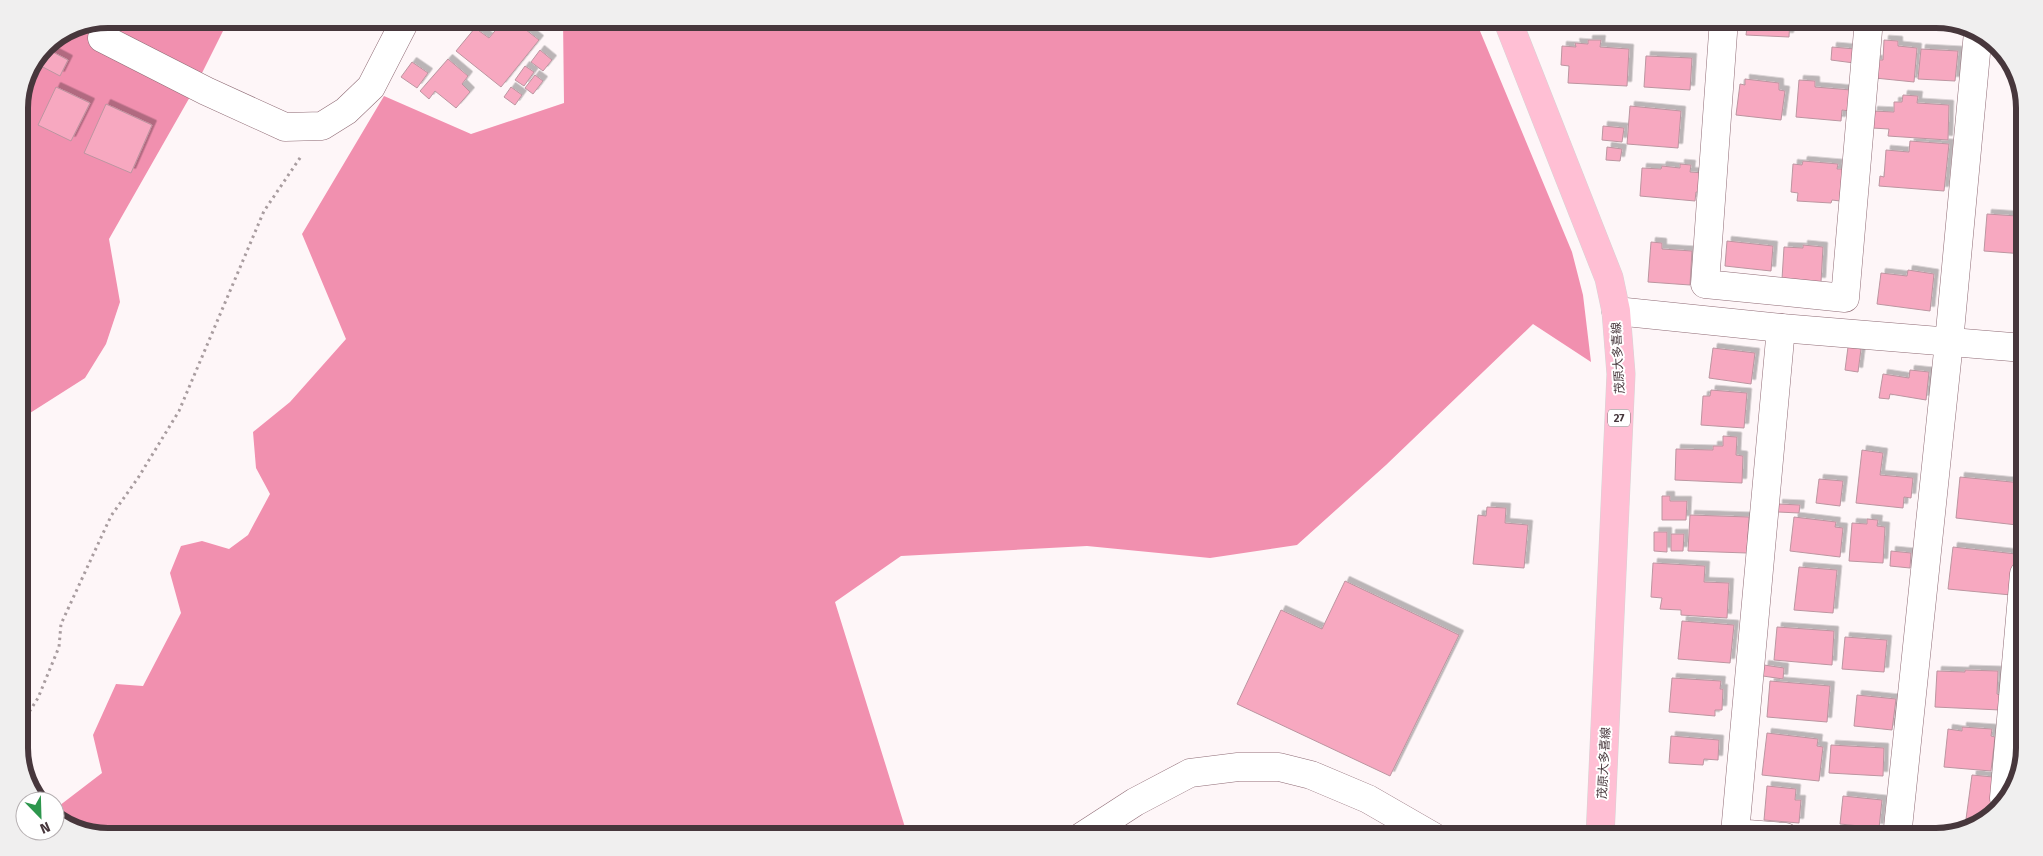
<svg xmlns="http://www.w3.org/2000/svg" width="2043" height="856" viewBox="0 0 2043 856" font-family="'Fira Sans','Noto Sans JP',sans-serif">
  <defs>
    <filter id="shadow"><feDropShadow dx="4.5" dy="-4.5" stdDeviation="0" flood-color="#0004"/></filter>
  </defs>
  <rect width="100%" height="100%" fill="#fef6f8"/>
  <g fill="#f190af">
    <path d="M108,19H229L191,95L109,239L120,302L106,344L85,378L19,420V102L45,45L74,25Z"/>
    <path d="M563,19H1475L1572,252L1583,295L1591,362L1533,324L1386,465L1297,545L1210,558L1087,546L901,556L835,602L908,837H108L74,831L55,816V809L102,773L93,735L116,684L143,686L181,613L170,573L181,546L202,541L229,549L248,535L270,494L256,468L253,432L290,402L346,339L302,234L384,96L471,134L564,103Z"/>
  </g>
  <g fill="#f7a8c0" stroke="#bc95a0" filter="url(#shadow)">
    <path d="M505,19H512L539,40L501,87L456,51L475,28L489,38Z"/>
    <path d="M1741,19H1790L1789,37L1746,35L1747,27L1740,26Z"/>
    <path d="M1889,19H1917V22Z"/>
    <path d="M1588,40H1601L1600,47L1629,49L1627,86L1568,83L1569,66L1561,65L1562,46L1576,47L1575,43L1588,44Z"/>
    <path d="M1884,40L1898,41V46L1917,48L1914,82L1875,78L1876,60H1883Z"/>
    <path d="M1832,47L1855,49L1854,63L1831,60Z"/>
    <path d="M47,49L68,60L60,76L39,65Z"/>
    <path d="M1921,49L1958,51L1955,81L1918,79Z"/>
    <path d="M540,50L552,60L543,71L531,62Z"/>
    <path d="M1646,56L1692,58L1690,90L1644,87Z"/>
    <path d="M448,59L468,76L462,84L470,92L456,108L435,91L429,99L420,91Z"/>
    <path d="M412,62L428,73L417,88L401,77Z"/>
    <path d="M525,66L534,72L524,86L515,80Z"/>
    <path d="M535,75L543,81L533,94L525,88Z"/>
    <path d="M1745,79L1779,83V90L1785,91L1781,120L1736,115L1740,84L1745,85Z"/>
    <path d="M1799,80L1815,81V87L1851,90L1849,111L1842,110L1841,121L1796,117Z"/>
    <path d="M56,87L90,103L71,141L38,125Z"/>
    <path d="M511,87L522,95L515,105L504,97Z"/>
    <path d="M1903,95L1918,96L1917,103L1949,105L1948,140L1888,136L1889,129L1872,128L1873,111L1894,112V102H1902Z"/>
    <path d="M106,104L152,125L131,173L84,153Z"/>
    <path d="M1630,106L1681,111L1678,148L1627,144Z"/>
    <path d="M1603,126L1624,128L1622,142L1602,140Z"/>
    <path d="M1910,141L1949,144L1944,191L1879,186L1880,176L1884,177L1886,150L1909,152Z"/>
    <path d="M1607,147L1622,149L1620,161L1606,160Z"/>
    <path d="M1803,161L1838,164L1837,169H1843L1840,201L1832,200L1831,203L1797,201L1798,193L1791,192L1793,164L1802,165Z"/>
    <path d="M1680,164L1691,165L1690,172L1704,173L1702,192H1696L1695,201L1640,196L1642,168L1661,169L1662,166L1680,168Z"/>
    <path d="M1987,214L2017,216L2016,222H2024V254L1984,251Z"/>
    <path d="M1727,241L1773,246L1771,271L1725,266Z"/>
    <path d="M1651,242L1662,243V249L1692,251L1690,285L1648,282Z"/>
    <path d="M1803,245L1823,247L1821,282L1782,279L1784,247L1803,248Z"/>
    <path d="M1908,270L1934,274L1930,311L1877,304L1881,273L1907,276Z"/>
    <path d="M1848,347L1861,349L1858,372L1845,370Z"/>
    <path d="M1713,348L1755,353L1751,384L1709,378Z"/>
    <path d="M1910,370L1929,372L1926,400L1890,394L1889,399L1879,398L1883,374L1909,378Z"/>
    <path d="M1711,390L1747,393L1744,428L1701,425L1703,396H1710Z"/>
    <path d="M1723,436L1737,437L1736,455L1743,456L1742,483L1675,480L1676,449L1713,450V446H1723Z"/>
    <path d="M1862,450L1883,453L1880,475L1913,478L1911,498L1904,497L1903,508L1856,503Z"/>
    <path d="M1960,477L2022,483L2017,525L1956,518Z"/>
    <path d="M1819,479L1843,481L1840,506L1816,503Z"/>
    <path d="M1662,496H1670V501H1687L1686,520H1662Z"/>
    <path d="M1778,504L1800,505L1799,513L1778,512Z"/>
    <path d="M1487,507L1506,508L1505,523L1528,525L1524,568L1473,564L1478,515L1486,516Z"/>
    <path d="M1690,515L1749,517L1747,553L1688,551Z"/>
    <path d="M1794,517L1836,522L1835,527L1843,528L1840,557L1790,551Z"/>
    <path d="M1867,519L1878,520L1877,526L1885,527L1883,563L1849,561L1852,523L1867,524Z"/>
    <path d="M1654,532H1667V552L1654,551Z"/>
    <path d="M1671,534H1684L1683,551H1671Z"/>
    <path d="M1953,547L2016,554L2011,595L1948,589Z"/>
    <path d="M1891,551L1911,553L1910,568L1890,566Z"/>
    <path d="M1653,563L1705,566L1704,582L1729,583L1727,618L1681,615V610L1660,609L1662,598L1651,597Z"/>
    <path d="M1799,567L1837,570L1833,613L1794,610Z"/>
    <path d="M1345,581L1459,635L1390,776L1237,704L1281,610L1322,629Z"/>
    <path d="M1682,621L1734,625L1730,663L1678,659Z"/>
    <path d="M1777,627L1834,631L1832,665L1774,660Z"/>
    <path d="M1845,637L1887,640L1884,672L1842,669Z"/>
    <path d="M1764,665L1784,668L1783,679L1763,676Z"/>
    <path d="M1965,670L1998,671L1997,694L2001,695L2000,710L1935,707L1937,671L1965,672Z"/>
    <path d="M1672,678L1721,681L1720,689H1723L1722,710H1715V716L1669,712Z"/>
    <path d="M1770,681L1830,686L1827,722L1767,717Z"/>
    <path d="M1857,695L1896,699L1892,730L1854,726Z"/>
    <path d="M1962,727L1992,729L1991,736L1995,737L1991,771L1944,767L1948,729L1962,731Z"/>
    <path d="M1767,733L1818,739L1817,746L1823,747L1819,781L1762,775Z"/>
    <path d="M1671,736L1719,740L1718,760L1704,759L1703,765L1669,763Z"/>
    <path d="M1831,745L1884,748L1883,776L1829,773Z"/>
    <path d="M1972,775L1993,777L1989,818L1986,821L1966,819Z"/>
    <path d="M1767,786L1796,789L1795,800H1801L1799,823L1764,820Z"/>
    <path d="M1843,796L1882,800L1879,828L1840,824Z"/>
  </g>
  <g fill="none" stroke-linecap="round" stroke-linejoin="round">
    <g stroke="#8f6b75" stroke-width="29">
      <g id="street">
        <path d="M1724,19L1705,284L1845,298L1869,19"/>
        <path d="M102,38L206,91L285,127L322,126L346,111L371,87L406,19"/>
        <path d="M1616,311L1781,328L2024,348"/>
        <path d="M1781,328L1735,833L1785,837"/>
        <path d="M2004,798L2024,574"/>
        <path d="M1081,837L1135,802L1190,773L1238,767H1279L1311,775L1368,799L1434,837"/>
        <path d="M1897,837L1949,342L1978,32"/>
      </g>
    </g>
    <g stroke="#d7d3d4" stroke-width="29">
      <path id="primary" d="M1507,19L1609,278L1616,311L1621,374L1600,837"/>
    </g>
    <path stroke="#a89c9f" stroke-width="3" stroke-dasharray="2.5 4" stroke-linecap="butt" d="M19,728L38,698L59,647L61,624L111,516L138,478L179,411L264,211L302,155"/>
    <use href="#street" stroke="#fff" stroke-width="28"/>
    <use href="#primary" stroke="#ffbfd4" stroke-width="28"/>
  </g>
  <g text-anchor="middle" stroke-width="4" stroke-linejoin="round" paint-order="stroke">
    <rect fill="#fff" stroke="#7e7376" stroke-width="1" x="1608" y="409.5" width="22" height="17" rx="4"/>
    <g font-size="11" font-weight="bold" fill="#47373c">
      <text x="1619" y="422">27</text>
    </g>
    <g font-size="12" fill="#47373c" stroke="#fff">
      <text transform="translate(1618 358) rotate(-93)" y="4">茂原大多喜線</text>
      <text transform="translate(1604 763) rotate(-87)" y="4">茂原大多喜線</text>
    </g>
  </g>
  <path d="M0 0H2043V856H0ZM108 28H1936A80 80 0 0 1 2016 108V748A80 80 0 0 1 1936 828H108A80 80 0 0 1 28 748V108A80 80 0 0 1 108 28Z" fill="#f0efef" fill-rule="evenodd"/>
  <path fill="none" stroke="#47373c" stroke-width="6" d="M108 28H1936A80 80 0 0 1 2016 108V748A80 80 0 0 1 1936 828H108A80 80 0 0 1 28 748V108A80 80 0 0 1 108 28Z"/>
  <g transform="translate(40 816) rotate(157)"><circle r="24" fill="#ffffff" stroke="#b5afb1"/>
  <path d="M0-4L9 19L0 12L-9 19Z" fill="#2d964d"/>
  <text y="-8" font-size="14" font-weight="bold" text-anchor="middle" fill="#47373c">N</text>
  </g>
</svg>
